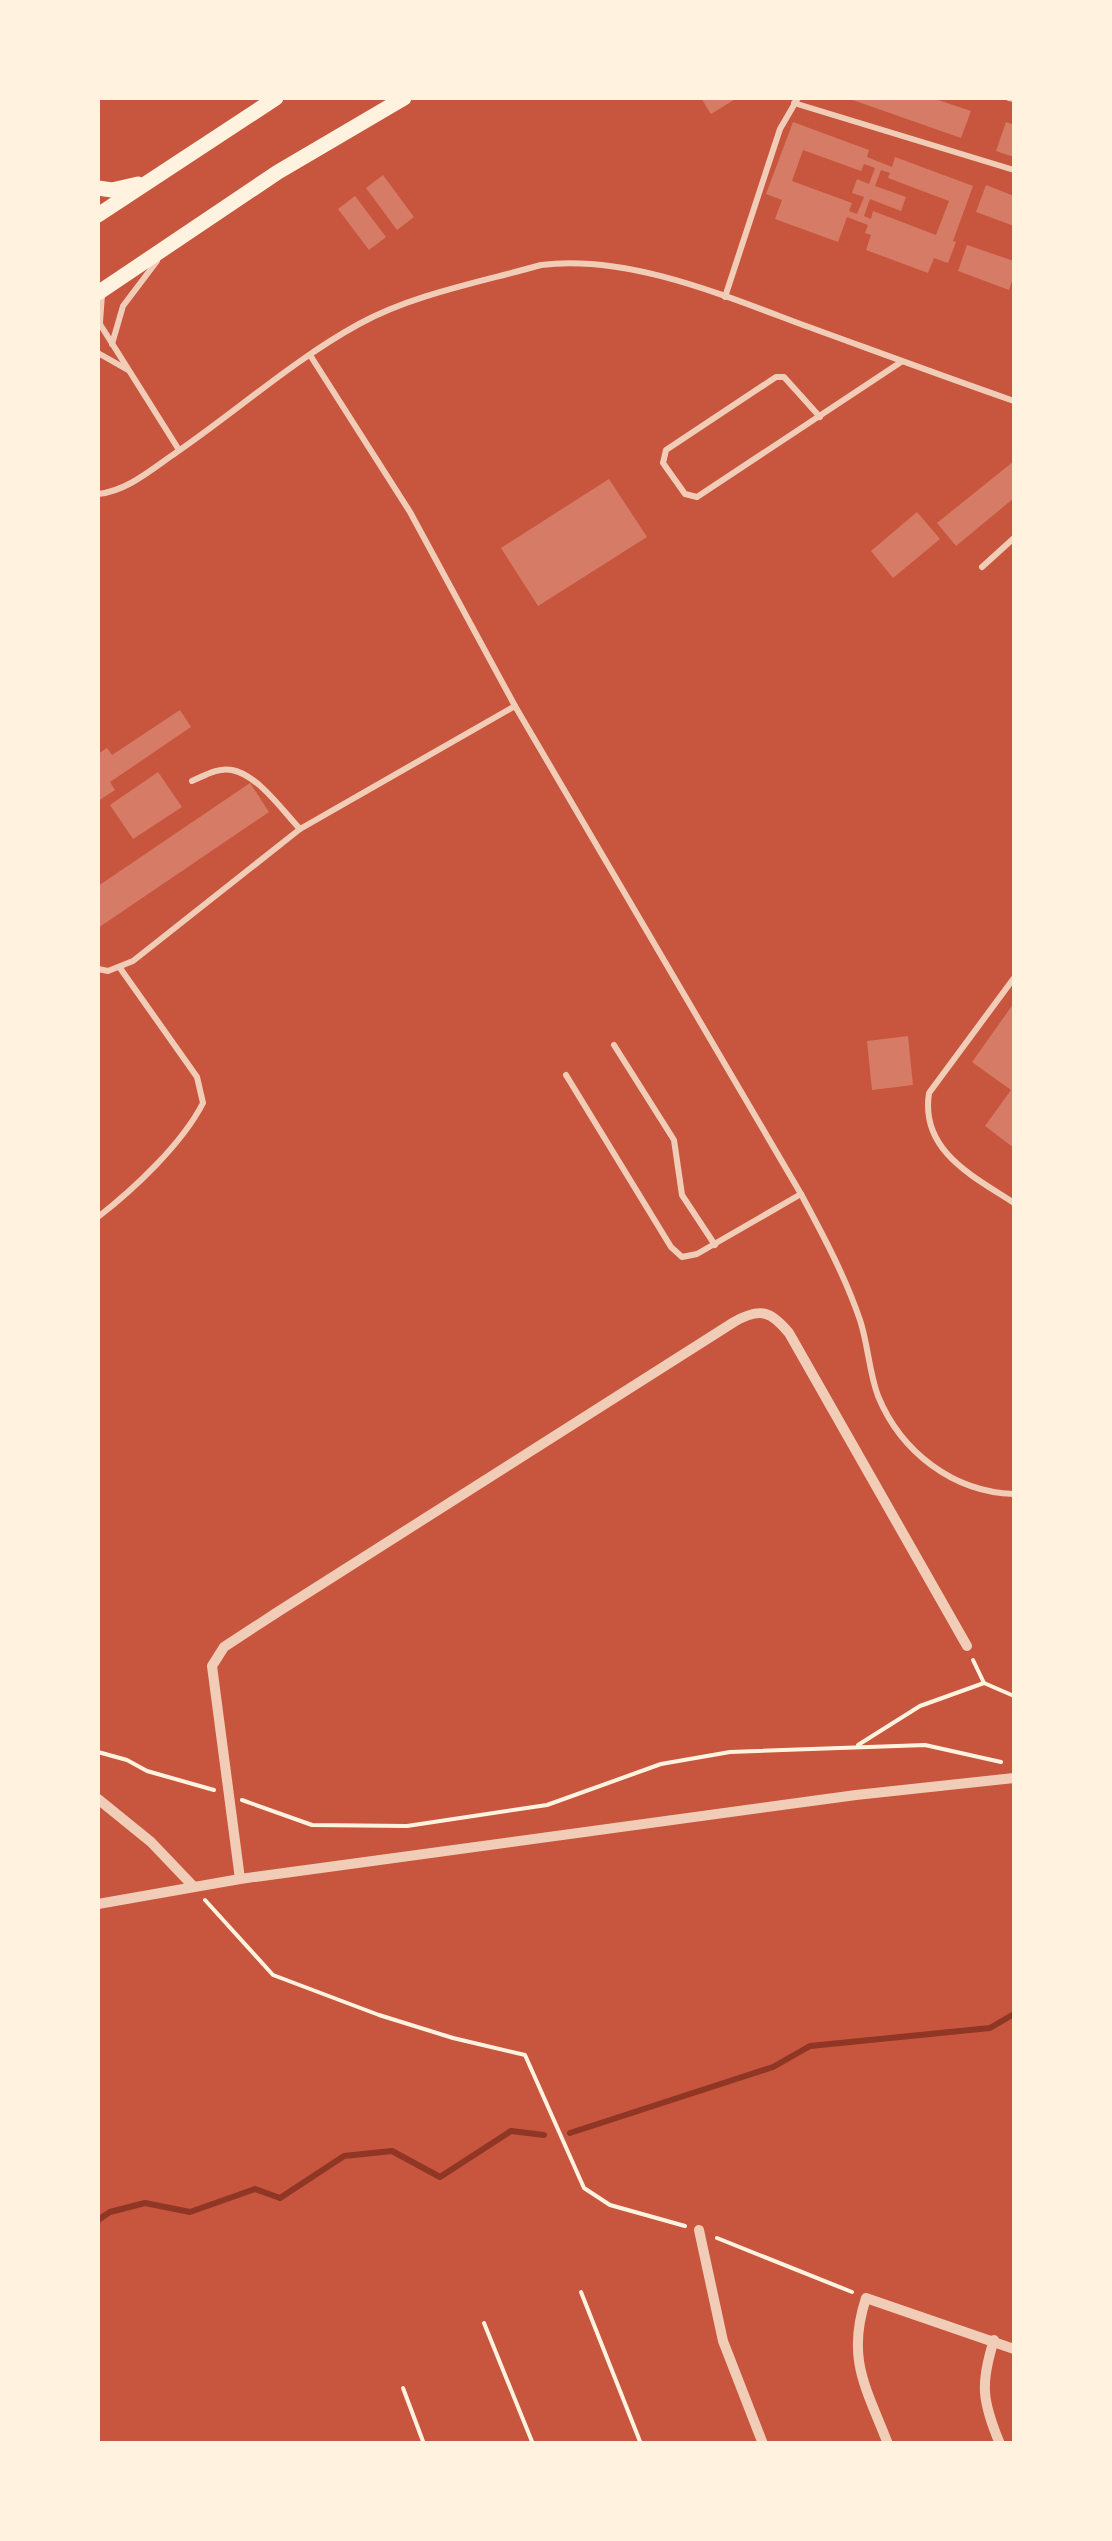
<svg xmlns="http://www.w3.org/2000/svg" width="1112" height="2541" viewBox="0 0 1112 2541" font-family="Barlow,sans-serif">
  <rect width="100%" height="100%" fill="#c8553d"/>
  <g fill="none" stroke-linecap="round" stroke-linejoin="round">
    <g stroke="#8f3625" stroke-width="6">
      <path d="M570,2133L773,2067L810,2046L990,2028L1014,2014"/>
      <path d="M98,2220L110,2212L145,2203L190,2212L255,2189L280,2198L344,2156L392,2151L440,2177L511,2131L544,2135"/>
    </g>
  </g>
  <g fill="#d67c66" fill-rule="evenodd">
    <path d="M701,98H737L711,114Z"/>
    <path d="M847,98H932L971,111L961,138Z"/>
    <path d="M793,122L869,150L867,157L892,167L895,157L973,186L953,241L956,242L948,263L934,258L928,273L866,250L871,235L865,233L868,225L847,217L838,242L775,219L782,200L766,194ZM803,150L861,171L864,164L875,168L869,184L857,179L852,193L864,197L857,214L849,211L852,203L792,181ZM881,170L890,173L888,178L949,201L936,235L873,211L871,219L864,216L870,199L901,211L906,197L875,186Z"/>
    <path d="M1006,122L1014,125V157L996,151Z"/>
    <path d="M383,175L414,217L397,230L366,188Z"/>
    <path d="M986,185L1014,196V226L976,212Z"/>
    <path d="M355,196L386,237L369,250L338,209Z"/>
    <path d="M967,245L1014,261V275L1009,290L958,271Z"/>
    <path d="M1014,461V498L956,546L937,523Z"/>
    <path d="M609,479L647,537L538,606L501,548Z"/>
    <path d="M917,512L940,539L893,578L871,551Z"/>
    <path d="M180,710L191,727L110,782L115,790L98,801V754L107,748L112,755Z"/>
    <path d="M158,772L182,807L133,839L110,805Z"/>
    <path d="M250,783L269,812L98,928V886Z"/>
    <path d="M1014,1003V1148L985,1126L1011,1090L972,1062Z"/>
    <path d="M908,1036L913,1085L872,1090L867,1041Z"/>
  </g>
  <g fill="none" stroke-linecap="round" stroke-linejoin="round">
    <g stroke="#fff3e0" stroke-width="4">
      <path d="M973,1660L984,1683L1014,1696"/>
      <path d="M858,1745L920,1706L984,1683"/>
      <path d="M98,1752L127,1760L147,1771L214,1790"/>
      <path d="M242,1800L312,1825L407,1826L547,1805L661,1764L730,1752L925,1745L1001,1762"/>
      <path d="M205,1900L273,1975L379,2015L453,2038L525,2055L584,2188L610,2205L685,2226"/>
      <path d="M717,2238L852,2292"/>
      <path d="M581,2292L641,2444"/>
      <path d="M484,2323L533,2444"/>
      <path d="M403,2388L424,2444"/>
    </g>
    <g stroke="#f1ccb7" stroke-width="6">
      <path d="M1009,98L1014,99"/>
      <path d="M794,103L1014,170"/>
      <path d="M725,297L780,129L798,98"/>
      <path d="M98,321L179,450"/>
      <path d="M100,322L102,295"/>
      <path d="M112,344L123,306L157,261"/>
      <path d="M98,353L128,370"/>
      <path d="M310,355L410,512L515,706L801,1194C823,1235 845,1276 860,1320C868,1344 869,1372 878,1396C901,1452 953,1492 1014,1494"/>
      <path d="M820,417L784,377H776L666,450L663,463L685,494L697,497L901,362"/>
      <path d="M98,494C128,491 153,468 177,452C238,410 295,359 359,324C414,294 481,282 541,265C628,254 725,296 806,326C875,351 945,377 1014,401"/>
      <path d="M982,567L1014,538"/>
      <path d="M192,781C204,776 218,767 232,770C258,775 282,810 300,829L515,706"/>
      <path d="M98,969L108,971L133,961L300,829"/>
      <path d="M1014,978L929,1093C920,1151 973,1176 1014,1203"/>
      <path d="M614,1045L674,1140L682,1195L715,1245"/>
      <path d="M566,1075L671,1247L682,1257L697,1254L801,1194"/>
      <path d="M98,1217C134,1189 182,1144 203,1103L197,1077L120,968"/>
    </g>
    <g stroke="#f1ccb7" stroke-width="10">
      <path d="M98,1799L151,1842L193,1886"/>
      <path d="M240,1879L212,1666L224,1647L276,1613L734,1322C760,1307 771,1311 789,1333L967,1646"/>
      <path d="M98,1904L240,1879L856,1795L1014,1778"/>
      <path d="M699,2230L723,2341L763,2444"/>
      <path d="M994,2340C980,2384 982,2401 1000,2444"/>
      <path d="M888,2444C866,2387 846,2359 866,2298L1014,2349"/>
    </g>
    <g stroke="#fff3e0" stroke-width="15">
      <path d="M98,188L112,190L138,184"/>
      <path d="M98,215L276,98"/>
      <path d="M98,293L278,172L404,98"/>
    </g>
  </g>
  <rect width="1112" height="2541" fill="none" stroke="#fff3e0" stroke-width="200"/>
</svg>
